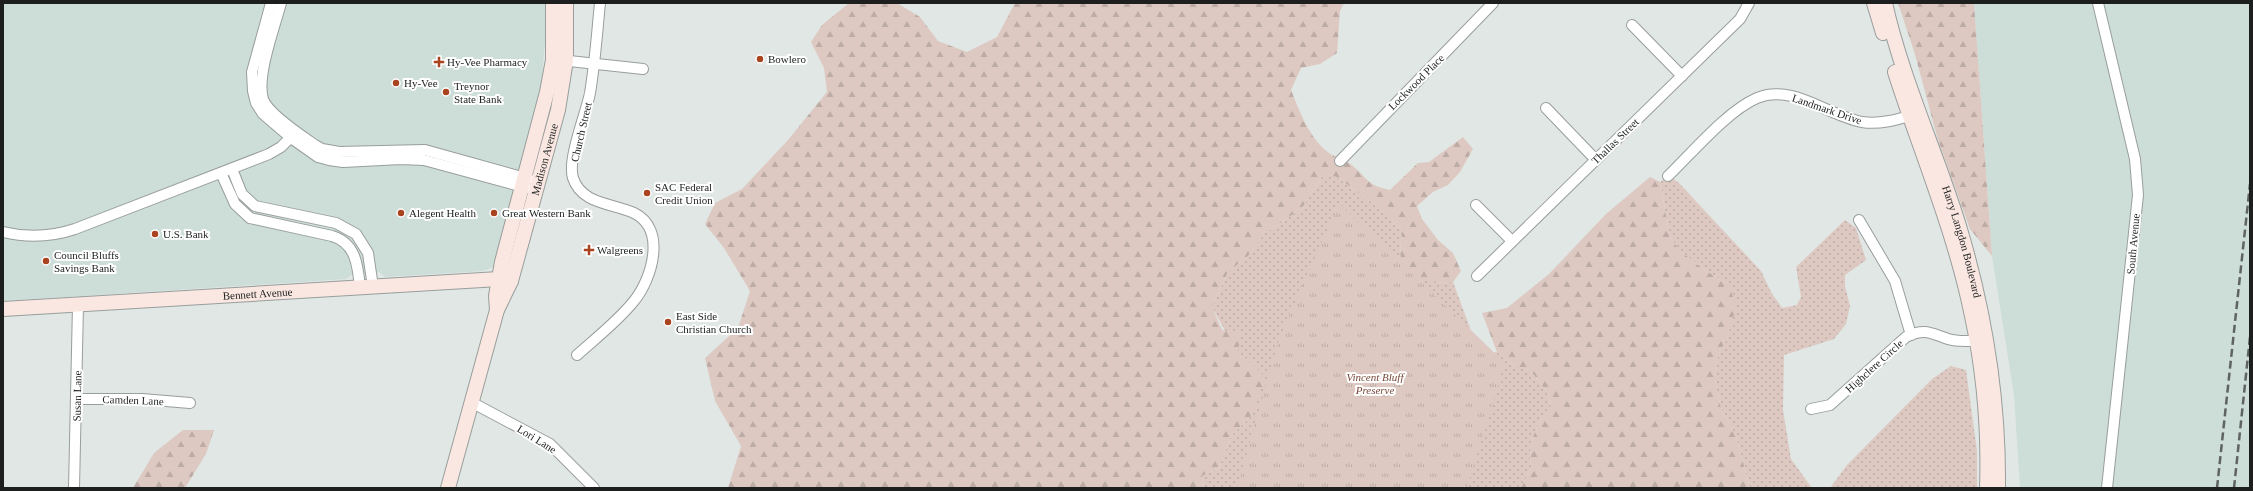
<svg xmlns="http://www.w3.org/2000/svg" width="2253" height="491" viewBox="0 0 2253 491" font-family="'Times New Roman',serif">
  <defs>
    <pattern id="grass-dots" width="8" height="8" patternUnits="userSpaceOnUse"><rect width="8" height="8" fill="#ddc9c2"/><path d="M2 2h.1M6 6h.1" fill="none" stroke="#bdaca6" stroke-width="1.8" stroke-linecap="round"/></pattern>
    <pattern id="forest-firs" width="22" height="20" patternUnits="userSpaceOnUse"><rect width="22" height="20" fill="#ddc9c2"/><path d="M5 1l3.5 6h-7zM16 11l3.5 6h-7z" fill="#bdaca6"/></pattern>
    <pattern id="park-tufts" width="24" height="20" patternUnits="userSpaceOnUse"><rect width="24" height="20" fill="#ddc9c2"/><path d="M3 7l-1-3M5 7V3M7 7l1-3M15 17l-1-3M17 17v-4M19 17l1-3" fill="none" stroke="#bdaca6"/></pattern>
  </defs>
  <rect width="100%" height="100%" fill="#e0e7e5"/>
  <g fill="#cdddd8">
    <path d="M3,3H545V41L541,91L493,267L483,271L385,277L379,272L351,275L346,279L3,301Z"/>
    <path d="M1974,3H2250V488H2020L2014,395L1992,256Z"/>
  </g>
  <g fill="url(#grass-dots)">
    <path d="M1324,174L1337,177L1375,205L1402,231L1400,252L1433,283L1453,282L1480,355L1497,352L1509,363L1531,371L1547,392L1551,406C1537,423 1526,445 1532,467L1521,488H1203L1202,476L1219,468L1231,436L1253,414L1249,360L1238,355L1212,307L1228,272L1248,256L1264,234L1302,208Z"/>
    <path d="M1668,176L1678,182L1761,271L1771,292L1782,308L1797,305L1801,297L1796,267L1845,220L1856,228L1866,260L1845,275V286L1850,306L1846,324L1834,339L1784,355L1783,410L1791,459L1812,488H1750L1736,436L1721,408L1714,376L1718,356L1728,336L1729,284C1714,277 1677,253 1671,237C1666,224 1664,198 1660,182Z"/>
    <path d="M1951,366L1966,370L1977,451V488H1830L1847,465L1932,379Z"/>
  </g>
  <g fill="url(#forest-firs)">
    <path d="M849,3H897L920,17L938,41L967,52L997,37L1015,3H1344L1340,11L1337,53L1320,64L1301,68L1291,90C1300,112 1309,138 1329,153C1336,158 1346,160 1353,166C1369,180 1367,185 1390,190L1418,163L1429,162L1463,137L1473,149L1460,172L1448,185L1433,192L1417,206L1422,219L1438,240L1453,253L1461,271L1453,282L1433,283L1404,273L1400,252L1402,231L1375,205L1337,177L1324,174L1302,208L1264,234L1248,256L1228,272L1212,307L1222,330L1240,333L1238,355L1249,360L1265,377L1253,414L1231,436L1219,468L1202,476L1203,488H728L741,446L715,401L705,358L738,328L750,291L724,248L705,224L715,203L742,189L788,140L827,92L824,68L811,42L822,25Z"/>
    <path d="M1898,3H1974L1992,256L1970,229L1938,140L1914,51Z"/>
    <path d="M1650,177L1660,182C1664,198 1666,224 1671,237C1677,253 1714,277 1729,284L1736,307L1728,336L1718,356L1714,376L1721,408L1736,436L1750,488H1521L1532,467C1526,443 1537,425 1551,405L1547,392L1531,371L1509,363L1497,352L1482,313L1507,308L1549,274L1606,214Z"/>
    <path d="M183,430H214L206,454L185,488H133L154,453Z"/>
  </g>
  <path fill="url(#park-tufts)" d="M1339,203L1505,363L1467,488H1237L1279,339Z"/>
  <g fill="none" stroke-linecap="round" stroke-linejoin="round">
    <g stroke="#989e9c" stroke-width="12">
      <g id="minor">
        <path d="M271,3L252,72L253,91L256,103L263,114L291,138L318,157L329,160L343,162L401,159L424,160L527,188"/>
        <path d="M281,3C275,26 256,76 263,99C268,114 302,136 315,145L322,149L339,152L425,150L529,179"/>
        <path d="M2098,3L2135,159L2138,195L2107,488"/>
        <path d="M1632,25L1682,76"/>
        <path d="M560,60L643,69"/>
        <path d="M1546,108L1596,160"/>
        <path d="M1340,161L1493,3"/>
        <path d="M232,169L242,194L255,206L336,223L356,234L368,253L373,287"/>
        <path d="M221,173L235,204L250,218L332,236C356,243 358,266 360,288"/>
        <path d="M1668,176C1692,153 1727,111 1757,98C1792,83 1828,116 1862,122C1880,125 1899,119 1916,114"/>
        <path d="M1476,205L1512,241"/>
        <path d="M1859,220L1895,281L1911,335"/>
        <path d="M3,232C28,238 51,237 75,229L269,154L281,147L295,133"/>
        <path d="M1477,276L1740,19L1749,3"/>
        <path d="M577,355C596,338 618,321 634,301C652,279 667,229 634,213C613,203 582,205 573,178C567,159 586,114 590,93C595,63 597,33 600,3"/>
        <path d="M76,399H142L190,403"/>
        <path d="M471,402L550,444L594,488"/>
        <path d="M1811,409L1830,405L1906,337C1925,328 1930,333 1948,339C1958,342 1973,341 1983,340"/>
        <path d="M74,488L78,305"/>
      </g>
    </g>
    <g stroke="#989e9c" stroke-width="16">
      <g id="secondary">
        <path d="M1874,3L1883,33"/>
        <path id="s1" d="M1885,3C1902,79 1936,151 1959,226C1985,312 1999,398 1998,488"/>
        <path d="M1895,72C1921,153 1955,232 1972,316C1984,372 1989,430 1987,488"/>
        <path id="s2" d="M3,309L499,279L511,281"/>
        <path d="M497,310L496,296L502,262L547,92L553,60V3"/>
        <path id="s3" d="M448,488L497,310L511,281L558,110L566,60V3"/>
      </g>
    </g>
    <use href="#minor" stroke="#fff" stroke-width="10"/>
    <use href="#secondary" stroke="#fbe7e1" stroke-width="14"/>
    <g stroke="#5f6462" stroke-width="2.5" stroke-dasharray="8 4" stroke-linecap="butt">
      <path d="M2217,488L2250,184"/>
      <path d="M2234,488L2250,337"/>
    </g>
  </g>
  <g fill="#aa431f" stroke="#fff" stroke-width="1.5">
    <circle cx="760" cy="59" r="4"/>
    <path d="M437 56h4v4h4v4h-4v4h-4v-4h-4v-4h4z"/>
    <circle cx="396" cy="83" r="4"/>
    <circle cx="446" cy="92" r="4"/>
    <circle cx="647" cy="193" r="4"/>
    <circle cx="401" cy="213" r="4"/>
    <circle cx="494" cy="213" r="4"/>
    <circle cx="155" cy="234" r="4"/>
    <path d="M587 244h4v4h4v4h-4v4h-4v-4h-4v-4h4z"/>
    <circle cx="46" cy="261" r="4"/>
    <circle cx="668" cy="322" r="4"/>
  </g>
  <g text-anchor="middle" stroke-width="4" stroke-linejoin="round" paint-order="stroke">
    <g font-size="11" fill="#1c1f1e" stroke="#fff" text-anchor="start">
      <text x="768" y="63">Bowlero</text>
      <text x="447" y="66">Hy-Vee Pharmacy</text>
      <text x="404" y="87">Hy-Vee</text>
      <text x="454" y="90">Treynor<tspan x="454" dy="13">State Bank</tspan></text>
      <text x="655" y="191">SAC Federal<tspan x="655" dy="13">Credit Union</tspan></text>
      <text x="409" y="217">Alegent Health</text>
      <text x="502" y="217">Great Western Bank</text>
      <text x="163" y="238">U.S. Bank</text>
      <text x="597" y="254">Walgreens</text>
      <text x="54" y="259">Council Bluffs<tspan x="54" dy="13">Savings Bank</tspan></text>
      <text x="676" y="320">East Side<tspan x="676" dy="13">Christian Church</tspan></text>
    </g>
    <g font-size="11" fill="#1c1f1e" stroke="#fff">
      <text transform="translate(1416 82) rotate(-45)" y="4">Lockwood Place</text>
      <text transform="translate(1827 109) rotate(19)" y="4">Landmark Drive</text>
      <text transform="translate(581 132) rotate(-77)" y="4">Church Street</text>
      <text transform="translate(1615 141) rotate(-44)" y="4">Thallas Street</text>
      <text dy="4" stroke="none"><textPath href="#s3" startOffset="343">Madison Avenue</textPath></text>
      <text dy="4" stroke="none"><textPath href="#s1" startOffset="251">Harry Langdon Boulevard</textPath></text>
      <text transform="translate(2133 244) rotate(-85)" y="4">South Avenue</text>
      <text dy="4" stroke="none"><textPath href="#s2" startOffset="255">Bennett Avenue</textPath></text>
      <text transform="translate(1874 366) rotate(-42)" y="4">Highclere Circle</text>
      <text transform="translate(77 396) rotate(-89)" y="4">Susan Lane</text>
      <text transform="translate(133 400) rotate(2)" y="4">Camden Lane</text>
      <text transform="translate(537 439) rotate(32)" y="4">Lori Lane</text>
    </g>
    <g font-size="11" font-style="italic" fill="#784939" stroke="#fff">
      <text x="1375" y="381">Vincent Bluff<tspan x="1375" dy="13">Preserve</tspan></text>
    </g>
  </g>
  <rect width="2253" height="491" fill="none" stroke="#1c1f1e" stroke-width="8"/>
</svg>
